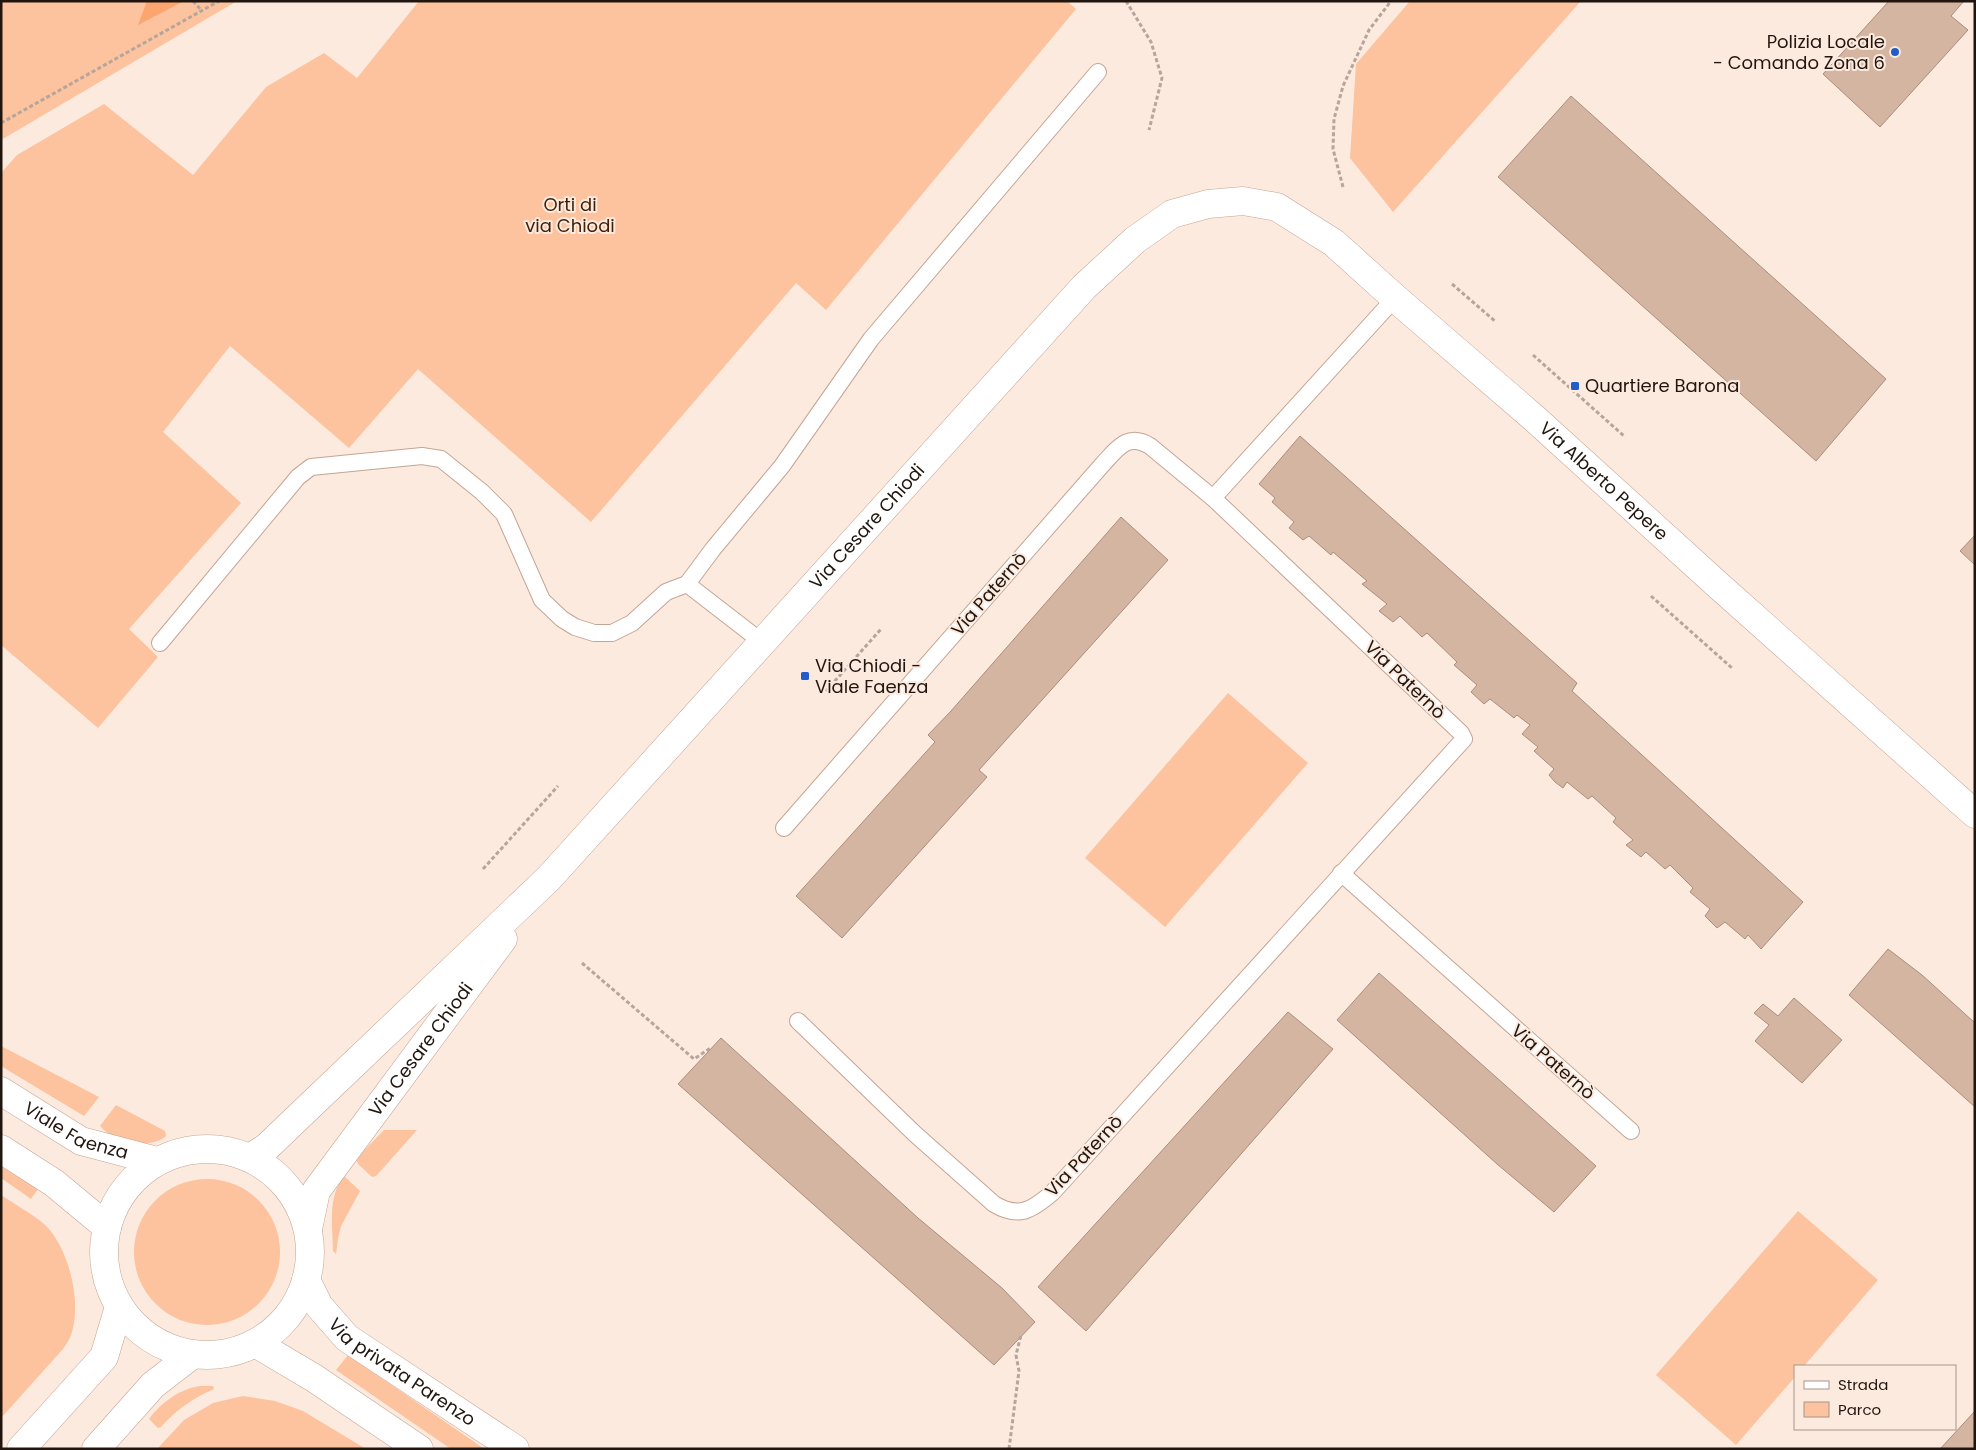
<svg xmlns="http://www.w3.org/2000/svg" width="1976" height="1450" viewBox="0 0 1976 1450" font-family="Poppins,sans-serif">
  <rect width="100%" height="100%" fill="#fdeade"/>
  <g fill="#fdc29e">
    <path d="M1,1H237L1,140Z"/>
    <path d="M419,1H1067L1076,9L826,310L796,283L591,522L418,369L349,448L230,346L163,432L241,503L129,629L158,657L98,728L1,645V173L17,155L104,104L193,175L266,87L324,53L357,78Z"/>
    <path d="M1410,1H1581L1393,212L1350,158L1356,64Z"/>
    <path d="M1228,693L1308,763L1165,927L1085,858Z"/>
    <path d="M1,1046L99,1097L84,1116L1,1066Z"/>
    <path d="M116,1105L165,1131L166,1136C154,1147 130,1144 116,1139C110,1136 105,1131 100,1126Z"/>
    <path d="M384,1130H417L376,1176L372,1177L358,1164L356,1159Z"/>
    <path d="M1,1165L38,1189L31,1199L1,1178Z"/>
    <path d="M344,1176L360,1191L341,1226L338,1239L336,1254L333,1251C333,1225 327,1198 344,1176Z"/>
    <circle cx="207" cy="1252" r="73"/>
    <path d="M1,1195C13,1203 41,1219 49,1229C70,1254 82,1304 71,1335C69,1340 66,1345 63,1349L1,1418Z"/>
    <path d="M1798,1211L1878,1280L1804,1366H1795V1377L1736,1445L1656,1375Z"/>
    <path d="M348,1355L473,1441L484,1449H451L336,1370Z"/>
    <path d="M200,1386H213L214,1389C193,1398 177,1409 161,1427L158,1428L149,1419C161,1403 179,1389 200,1386Z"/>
    <path d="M243,1396L275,1401L303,1411L366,1449H157L184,1420L213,1403Z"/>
  </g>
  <path fill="#fca56e" d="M147,1H184L138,25Z"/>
  <g fill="#d4b5a2" stroke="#ab8d7b">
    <path d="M1889,1H1964L1951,16L1968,30L1880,127L1823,74Z"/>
    <path d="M1571,96L1886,379L1816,461L1498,177Z"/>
    <path d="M1300,436L1577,683L1572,691L1803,902L1761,949L1748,935L1745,939L1725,922L1717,928L1705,916L1710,909L1690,892L1693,888L1670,865L1665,869L1646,852L1641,857L1626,845L1633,840L1613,822L1616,818L1592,796L1588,799L1567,782L1563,788L1555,782L1549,775L1554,769L1534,751L1538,747L1522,734L1530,725L1517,715L1514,718L1490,699L1484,704L1471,692L1477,685L1454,665L1457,662L1427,633L1422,637L1400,616L1393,622L1379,611L1387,604L1362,584L1367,581L1333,552L1331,555L1309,536L1303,540L1289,528L1294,522L1272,502L1275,498L1259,484Z"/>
    <path d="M1121,517L1168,560L979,770L987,777L842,938L796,896L935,742L928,735L951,711Z"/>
    <path d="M1975,535V565L1960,551Z"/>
    <path d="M1888,949L1922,975L1975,1023V1107L1849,995Z"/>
    <path d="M1379,973L1596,1166L1554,1212L1497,1164L1337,1020Z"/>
    <path d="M1794,998L1842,1040L1802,1083L1755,1041L1769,1025L1754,1013L1763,1004L1778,1016Z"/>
    <path d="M1288,1012L1333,1049L1086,1331L1038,1287Z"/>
    <path d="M721,1038L918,1218L1002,1288L1035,1322L994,1365L678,1084Z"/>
    <path d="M1975,1411V1449H1940Z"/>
  </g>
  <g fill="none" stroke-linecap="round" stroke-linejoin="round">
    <g stroke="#c4a593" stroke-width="18">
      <g id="service">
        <path d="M1213,498L1395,298"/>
        <path d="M687,584L762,642"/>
        <path d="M160,643L298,477L311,467L422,456L441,459L482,492L504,514L542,600L562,619L575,627L594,633H612L632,623L666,592L687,584L713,549L782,466L871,339L1098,72"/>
        <path d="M784,828L1102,465C1117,449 1127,432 1150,446L1213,498L1461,733L1464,739L1052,1193C1032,1210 1019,1219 994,1204L915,1134L798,1021"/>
        <path d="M1341,873L1631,1131"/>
      </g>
    </g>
    <g stroke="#c4a593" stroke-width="29">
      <g id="minor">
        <path id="s1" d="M250,1158L267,1147L293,1122L549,878L1084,287L1135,240L1172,214L1208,204L1243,201L1277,207L1334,243L1395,298L1534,418L1719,586L1975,814"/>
        <path id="s2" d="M308,1229L316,1191L503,939"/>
      </g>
    </g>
    <g stroke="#c4a593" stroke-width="29">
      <g id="tertiary">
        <path id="s3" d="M1,1091L81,1141L157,1161"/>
        <circle cx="207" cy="1252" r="103"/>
        <path d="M1,1149L54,1183L107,1227"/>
        <path id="s4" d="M306,1280L319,1306L347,1338L515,1449"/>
        <path d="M255,1343L314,1378L419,1449"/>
        <path d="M21,1449L104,1357L119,1307"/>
        <path d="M96,1449L153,1385L192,1355"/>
      </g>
    </g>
    <g stroke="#b5a59a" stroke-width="3" stroke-dasharray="4 2.5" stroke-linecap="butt">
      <path d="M193,1L202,11"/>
      <path d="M1126,1L1151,42L1162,78L1149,130"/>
      <path d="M1,123L219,1"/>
      <path d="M1343,187L1333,149L1334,119L1343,86L1369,30L1391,1"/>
      <path d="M1452,284L1496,322"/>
      <path d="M1533,355L1624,436"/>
      <path d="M1651,596L1732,668"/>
      <path d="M826,691L881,629"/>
      <path d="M483,869L558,786"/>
      <path d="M582,963L694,1059L712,1047"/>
      <path d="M1009,1449L1019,1371L1016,1355L1021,1335"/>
    </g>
    <use href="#service" stroke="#fff" stroke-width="16"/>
    <use href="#minor" stroke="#fff" stroke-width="28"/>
    <use href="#tertiary" stroke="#fff" stroke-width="28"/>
  </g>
  <g fill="#215cc9" stroke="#fdeade" stroke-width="2">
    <circle cx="1895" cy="52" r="5"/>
    <rect x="1570" y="381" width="10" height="10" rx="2.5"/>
    <rect x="800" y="671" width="10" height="10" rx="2.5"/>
  </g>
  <g text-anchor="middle" stroke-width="4" stroke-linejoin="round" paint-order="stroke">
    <g font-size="18" fill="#21160f" stroke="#fdeade" text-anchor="start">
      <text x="1885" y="48" text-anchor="end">Polizia Locale<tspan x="1885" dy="21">- Comando Zona 6</tspan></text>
      <text x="1585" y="392">Quartiere Barona</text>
      <text x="815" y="672">Via Chiodi -<tspan x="815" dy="21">Viale Faenza</tspan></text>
    </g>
    <g font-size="18" fill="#401f07" stroke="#fdeade">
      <text x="570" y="211">Orti di<tspan x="570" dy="21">via Chiodi</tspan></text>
    </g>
    <g font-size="18" fill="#21160f" stroke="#fdeade">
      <text dy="6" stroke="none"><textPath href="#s1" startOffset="1856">Via Alberto Pepere</textPath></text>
      <text dy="6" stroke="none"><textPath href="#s1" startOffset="884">Via Cesare Chiodi</textPath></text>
      <text transform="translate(989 594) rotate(-49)" y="6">Via Paternò</text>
      <text transform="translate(1405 680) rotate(44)" y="6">Via Paternò</text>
      <text dy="6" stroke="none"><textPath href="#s2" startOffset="215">Via Cesare Chiodi</textPath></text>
      <text transform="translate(1553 1062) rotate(41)" y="6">Via Paternò</text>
      <text dy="6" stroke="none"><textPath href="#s3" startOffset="86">Viale Faenza</textPath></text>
      <text transform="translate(1084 1156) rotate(-47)" y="6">Via Paternò</text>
      <text dy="6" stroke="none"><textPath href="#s4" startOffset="136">Via privata Parenzo</textPath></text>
    </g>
  </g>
  <rect width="1976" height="1450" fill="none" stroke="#21160f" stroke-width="5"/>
  <rect x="1794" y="1365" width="162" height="65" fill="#fdeade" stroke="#a5958b"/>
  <rect x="1804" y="1381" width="25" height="8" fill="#ffffff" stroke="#a5958b"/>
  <text x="1838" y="1390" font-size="15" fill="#21160f">Strada</text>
  <rect x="1804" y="1402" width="25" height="15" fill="#fdc29e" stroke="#a5958b"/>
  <text x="1838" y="1415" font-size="15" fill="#21160f">Parco</text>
</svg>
